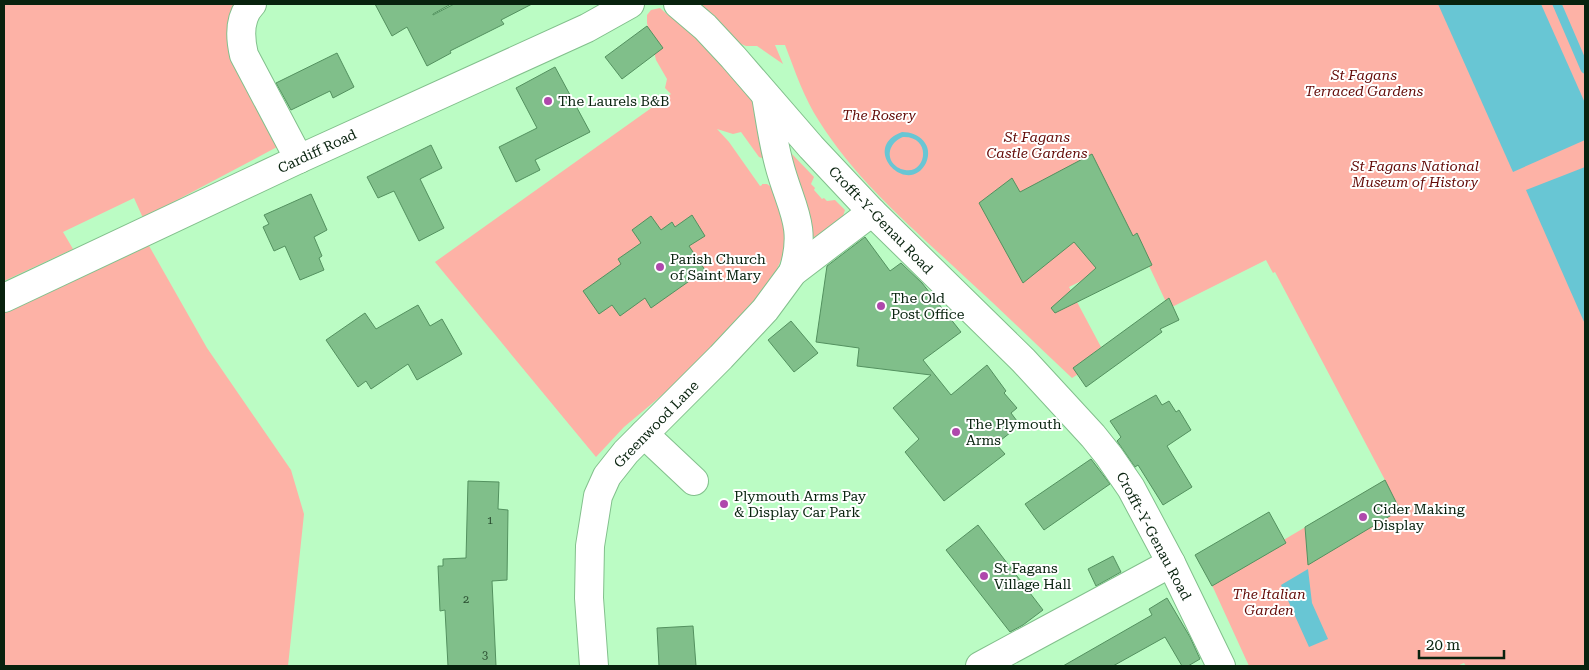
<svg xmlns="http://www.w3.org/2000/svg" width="1589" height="670" viewBox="0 0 1589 670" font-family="'Roboto Serif',serif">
  <rect width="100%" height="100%" fill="#bbfcc4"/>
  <g fill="#fdb2a6">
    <path d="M4,4H238L234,53L277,147L143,218L134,198L63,232L73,249L4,281Z"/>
    <path d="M699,4H1585V666H1466L1464,663L1457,666H1249L1211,583L1385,480L1275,272L1273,273L1266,260L1172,307L1166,302L1142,251L1069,287L1101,347L1092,354L1097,362L1072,378C1037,345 1002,311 967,279C915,230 857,182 819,121C804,98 795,71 785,45H775L783,64L757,46H746L734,41L755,86L764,158H762L759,157L741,132L733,134L717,129L729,142L760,186L762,185V184H767L777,191L788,245L769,286L686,375L624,427L596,457L435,262L671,94L665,88L667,79L656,60L647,23V15L651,10L660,8L669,16H676L698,9Z"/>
    <path d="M791,153L814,177L811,184L815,188L814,190L822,199L824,198L827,201L835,200L845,210L841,222L819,239L810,235L787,157Z"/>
    <path d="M148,244L207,348L291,470L304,514L288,666H4V313Z"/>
  </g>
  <g fill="#68c6d4" fill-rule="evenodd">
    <path d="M1438,4H1541L1585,103V140L1513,172Z"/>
    <path d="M902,132C919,132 934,145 926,163C908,198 859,148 902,132ZM903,137C932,136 927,174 905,170C899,169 895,166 892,162C886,151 893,141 903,137Z"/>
    <path d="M1585,167V324L1526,190Z"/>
    <path d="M1308,569L1312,603L1328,639L1309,647L1281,585Z"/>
  </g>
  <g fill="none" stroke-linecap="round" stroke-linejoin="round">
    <path stroke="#68c6d4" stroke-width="9" d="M1557,4L1585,69"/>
  </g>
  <g fill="#80bf8a" stroke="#53915f">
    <path d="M375,4H451L433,14V15L454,4H532L501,20L504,24L450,51L451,53L427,66L407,27L392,36Z"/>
    <path d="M647,26L663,48L622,79L605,57Z"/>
    <path d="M337,53L354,87L333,98L330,91L291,110L276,83Z"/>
    <path d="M555,67L590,132L535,160L540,170L516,182L499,147L537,128L516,88Z"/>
    <path d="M431,145L442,168L420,179L444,228L419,241L394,191L378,198L367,177Z"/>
    <path d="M1092,154L1133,236L1137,233L1152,265L1055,313L1051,308L1096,268L1074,242L1023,283L979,203L1012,178L1020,192Z"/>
    <path d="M311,194L327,230L314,237L322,256L319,258L324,270L300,280L285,246L274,251L263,227L269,224L264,215Z"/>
    <path d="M692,215L705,236L689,246L705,270L651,308L645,298L620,316L612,305L599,314L583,291L621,264L618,259L641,243L632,230L651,216L661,230L672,222L675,227Z"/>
    <path d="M865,237L890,271L901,263L922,283L961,332L923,360L951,395L987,365L1006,391L1004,393L1017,408L1011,413L1020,425L996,444L1005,454L944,501L905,452L919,439L893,408L931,375L857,366L859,348L816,342L827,266Z"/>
    <path d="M1169,298L1179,320L1160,329L1162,332L1086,387L1073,368Z"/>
    <path d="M418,305L430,326L442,319L462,354L417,380L408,364L371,389L366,381L358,387L326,340L365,313L376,329Z"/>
    <path d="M791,321L818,353L794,372L768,340Z"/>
    <path d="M1156,395L1162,405L1169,401L1176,412L1179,410L1191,430L1167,446L1192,487L1163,505L1138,465L1135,467L1117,441L1121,437L1110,421Z"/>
    <path d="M1091,459L1110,484L1044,530L1025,504Z"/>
    <path d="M1385,480L1400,510L1308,565L1305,527Z"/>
    <path d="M468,481L499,482L498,509L508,510L507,580L492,581L496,666H448L445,610L440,611L438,566H443V559L466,558Z"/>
    <path d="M1269,512L1286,543L1212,586L1195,555Z"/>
    <path d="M978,525L1043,610L1023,625L1010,632L946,550Z"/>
    <path d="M1113,556L1121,572L1096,586L1088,569Z"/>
    <path d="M1167,598L1190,637L1200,659L1188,666H1182L1165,637L1113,666H1063L1152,615L1149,609Z"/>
    <path d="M693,626L696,666H659L657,628Z"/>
  </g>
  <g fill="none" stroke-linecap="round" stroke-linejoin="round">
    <g stroke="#82c08c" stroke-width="30">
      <g id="minor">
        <path d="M252,4C239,17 240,38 244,55L299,159"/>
        <path d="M678,4L705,27L733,57L811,147L872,212L1023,360L1093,436L1109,456L1131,488L1171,563L1221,666"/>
        <path d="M766,96C770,119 773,142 779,164C790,207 808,225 793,272"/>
        <path d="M4,298L299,159L587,28L630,4"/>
        <path d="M644,434L694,481"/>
        <path d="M594,666L589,598L590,546L598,496L607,476L626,452L721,357L765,310L793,272L872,212"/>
        <path d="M980,666L1171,563"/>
      </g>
    </g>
    <use href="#minor" stroke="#fff" stroke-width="28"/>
  </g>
  <g fill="#af48ac" stroke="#fff" stroke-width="2">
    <circle cx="548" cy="101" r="5"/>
    <circle cx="660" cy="267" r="5"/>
    <circle cx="881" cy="306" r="5"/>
    <circle cx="956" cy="432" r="5"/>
    <circle cx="724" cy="504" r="5"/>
    <circle cx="1363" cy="517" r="5"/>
    <circle cx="984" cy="576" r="5"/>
  </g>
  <g text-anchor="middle" stroke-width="4" stroke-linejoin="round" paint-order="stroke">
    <g font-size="11" fill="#26492d">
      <text x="490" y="524">1</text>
      <text x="466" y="603">2</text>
      <text x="485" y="659">3</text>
    </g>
    <g font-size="14" font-style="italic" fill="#630a07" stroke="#fff">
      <text x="1364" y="80">St Fagans<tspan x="1364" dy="16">Terraced Gardens</tspan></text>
      <text x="879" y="120">The Rosery</text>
      <text x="1037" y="142">St Fagans<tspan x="1037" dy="16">Castle Gardens</tspan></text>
      <text x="1415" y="171">St Fagans National<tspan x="1415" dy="16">Museum of History</tspan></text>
      <text x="1269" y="599">The Italian<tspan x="1269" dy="16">Garden</tspan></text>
    </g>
    <g font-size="14" fill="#08220e" stroke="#fff" text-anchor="start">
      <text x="558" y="106">The Laurels B&amp;B</text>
      <text x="670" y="264">Parish Church<tspan x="670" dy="16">of Saint Mary</tspan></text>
      <text x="891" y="303">The Old<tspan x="891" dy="16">Post Office</tspan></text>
      <text x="966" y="429">The Plymouth<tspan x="966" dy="16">Arms</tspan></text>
      <text x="734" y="501">Plymouth Arms Pay<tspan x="734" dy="16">&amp; Display Car Park</tspan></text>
      <text x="1373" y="514">Cider Making<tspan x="1373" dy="16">Display</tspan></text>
      <text x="994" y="573">St Fagans<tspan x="994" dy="16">Village Hall</tspan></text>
    </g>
    <g font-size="14" fill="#08220e" stroke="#fff">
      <text transform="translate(317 151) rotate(-25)" y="5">Cardiff Road</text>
      <text transform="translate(881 220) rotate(46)" y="5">Crofft-Y-Genau Road</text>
      <text transform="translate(656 424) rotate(-46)" y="5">Greenwood Lane</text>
      <text transform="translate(1154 536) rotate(62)" y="5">Crofft-Y-Genau Road</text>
    </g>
  </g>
  <rect width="1589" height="670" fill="none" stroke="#08220e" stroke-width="10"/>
  <path d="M1419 650v8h85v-8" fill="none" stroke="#08220e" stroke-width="2.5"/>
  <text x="1426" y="650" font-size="15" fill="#08220e" stroke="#ffffff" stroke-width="4" paint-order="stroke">20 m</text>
</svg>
